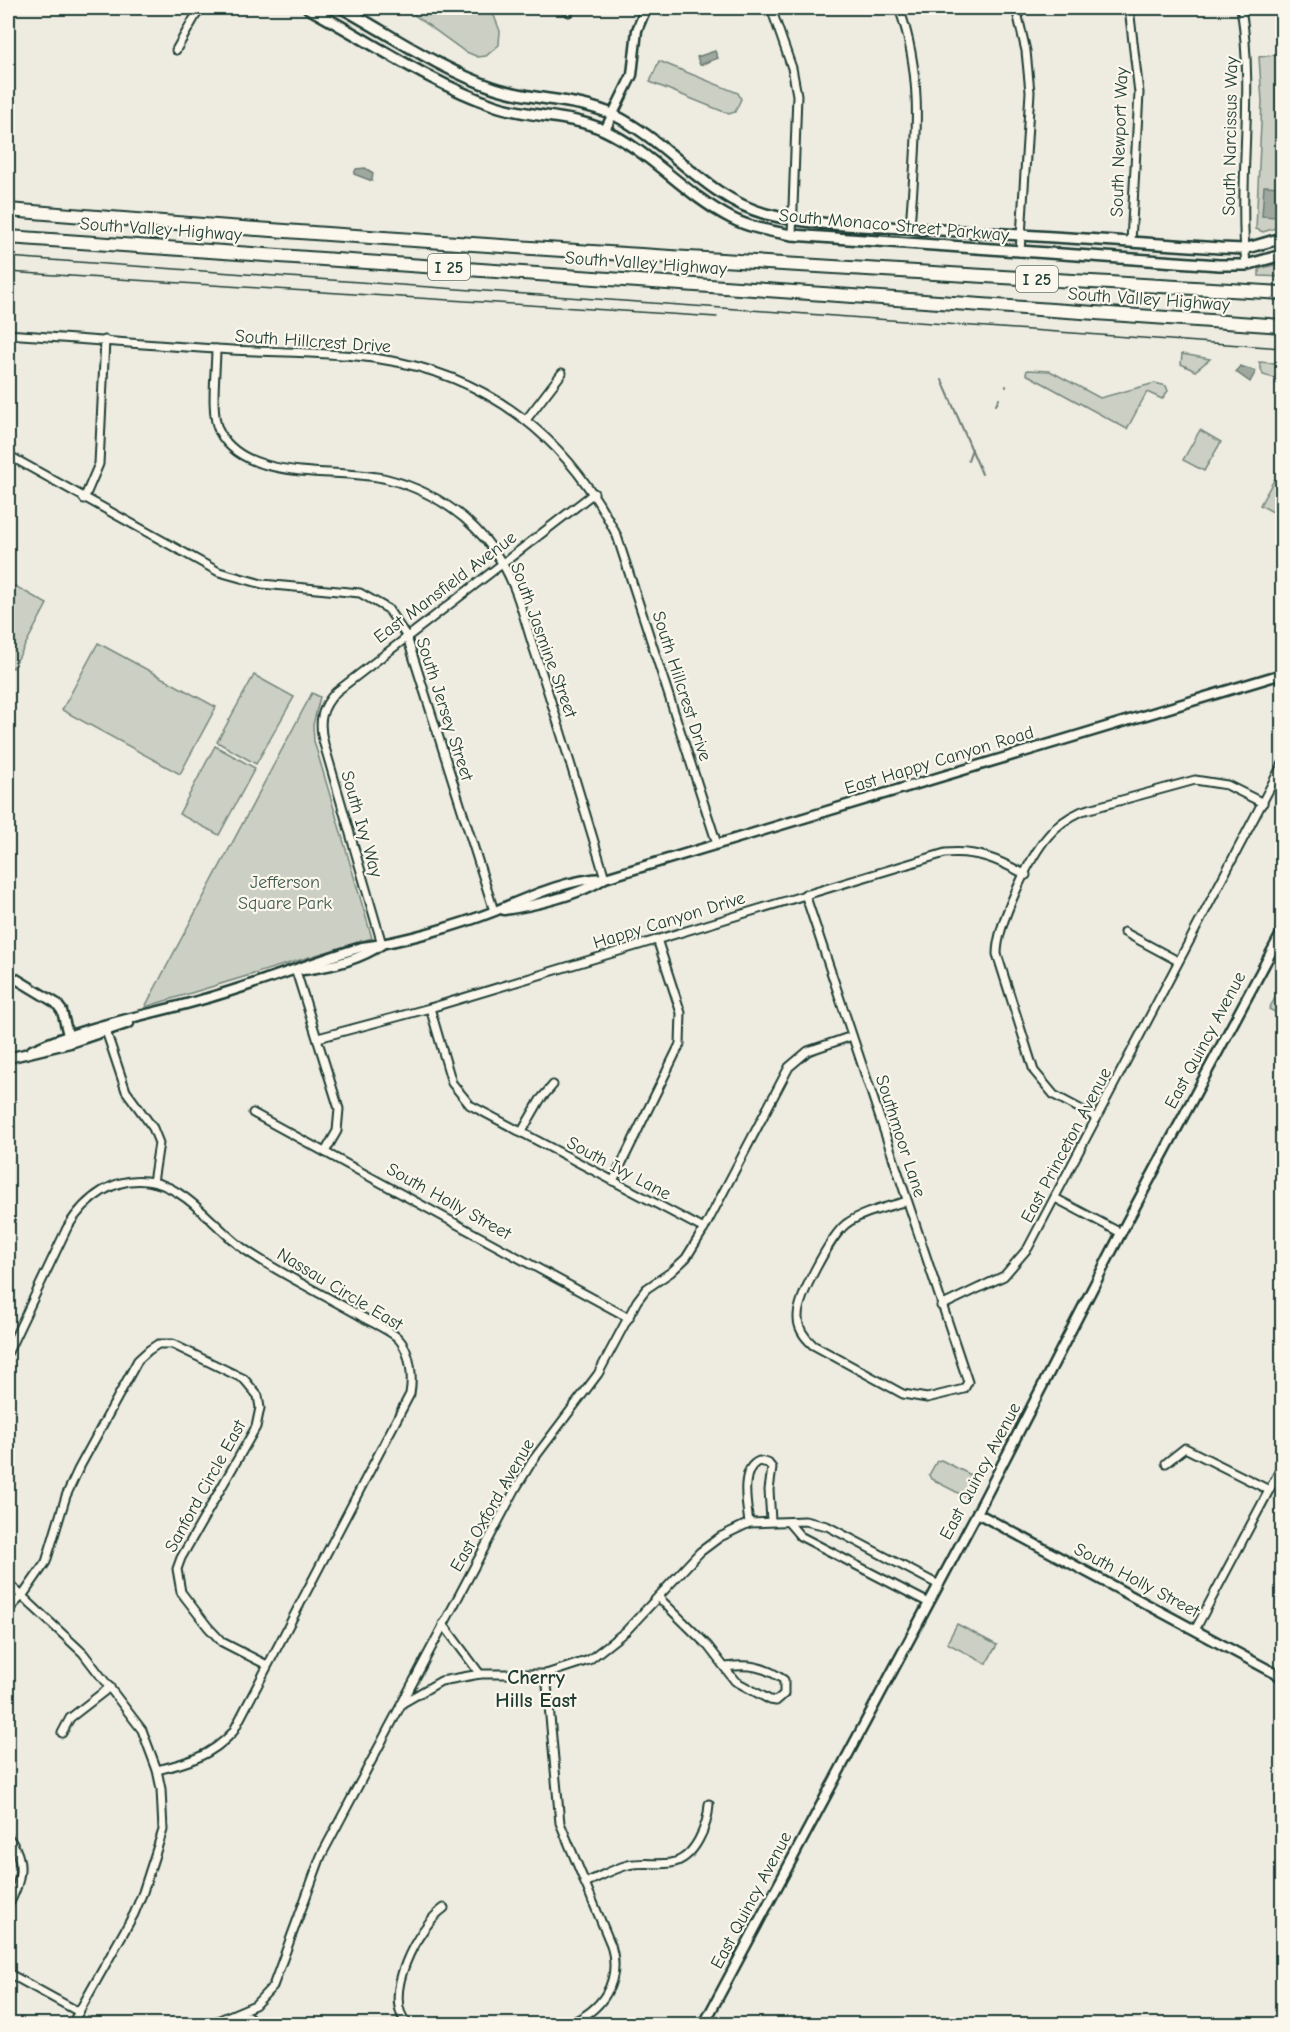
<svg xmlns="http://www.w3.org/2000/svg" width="1290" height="2032" viewBox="0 0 1290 2032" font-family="'Comic Neue',sans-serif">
  <rect width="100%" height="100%" fill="#eeece1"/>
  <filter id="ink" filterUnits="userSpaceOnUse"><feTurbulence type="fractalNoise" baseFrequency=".0167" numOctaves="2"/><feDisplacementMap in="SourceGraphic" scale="12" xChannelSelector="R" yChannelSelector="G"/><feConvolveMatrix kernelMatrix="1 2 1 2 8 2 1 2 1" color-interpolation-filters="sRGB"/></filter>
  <g filter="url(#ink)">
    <g fill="#cbcfc4" stroke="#75867c" stroke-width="1.5">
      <path d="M412,8H491L500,31L499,45L486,56L478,57L464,51L413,14Z"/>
      <path d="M1282,54V226L1263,232L1256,229L1262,102L1259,57Z"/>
      <path d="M659,61L738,93L741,99L735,112L729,114L650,82Z"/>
      <path d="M1282,263V277L1259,276V269Z"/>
      <path d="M1182,354L1210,359L1195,371L1181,364Z"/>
      <path d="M1282,360L1278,379L1263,375L1259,362L1273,363Z"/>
      <path d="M1027,370L1050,371L1100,398L1155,383L1166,386L1168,391L1162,399L1147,392L1127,429L1026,374Z"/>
      <path d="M1200,430L1221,442L1204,471L1183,460Z"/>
      <path d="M1274,480L1282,484V517L1260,505Z"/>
      <path d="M8,582L47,604L13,668L8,665Z"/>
      <path d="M98,643L216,707L180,774L62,710Z"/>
      <path d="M254,675L294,697L256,764L217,742Z"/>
      <path d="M312,693L320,697L313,725L314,741L372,938L145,1007Z"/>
      <path d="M215,746L255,768L219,835L179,814Z"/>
      <path d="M1282,985V1016L1269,1009Z"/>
      <path d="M941,1460L973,1476L974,1480L964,1496L931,1479L929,1475L937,1461Z"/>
      <path d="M957,1624L997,1645L986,1664L947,1643Z"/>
    </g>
    <g fill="#9fa89f" stroke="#6c7d74" stroke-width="1.5">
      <path d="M715,51L718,58L700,65L697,57Z"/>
      <path d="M365,168L373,173L372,181L354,174L356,169Z"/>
      <path d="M1264,186L1282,187V205H1278L1277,217L1262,216Z"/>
      <path d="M1240,366L1256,371L1250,382L1236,372Z"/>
    </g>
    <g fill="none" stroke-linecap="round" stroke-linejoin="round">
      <g stroke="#6c7d74" stroke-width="2">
        <path d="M942,380L982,474"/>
        <path d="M1006,387V386"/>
        <path d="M996,405L999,399"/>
        <path d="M968,460L972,449"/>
      </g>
      <g stroke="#1f3d34" stroke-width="11">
        <g id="minor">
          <path d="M568,8L569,12"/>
          <path d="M771,8L792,68L797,95L792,235"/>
          <path d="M899,8C926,82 915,151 910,228"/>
          <path d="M1016,8L1026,51L1030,92L1020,252"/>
          <path d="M1129,8L1139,93L1131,242"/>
          <path d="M1241,8C1255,93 1238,178 1246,265"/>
          <path d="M176,50L200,8"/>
          <path d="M8,334C77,339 147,345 216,349C271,353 326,351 380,359C489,375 569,439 617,536L717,844"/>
          <path d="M216,349C216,370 210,413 219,431C246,484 339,467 387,479C415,486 441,499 464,518C478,530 492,546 502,563C518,589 525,623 535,652C560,727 582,802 605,878"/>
          <path d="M526,420L562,373"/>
          <path d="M8,455L219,572L262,584L360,593L388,609L407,637L494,911"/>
          <path d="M84,499L99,464L105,340"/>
          <path d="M805,894L968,1382L964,1389L927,1398L903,1394L813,1345C805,1338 798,1329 798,1318C797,1298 831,1236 846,1224C862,1212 888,1207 907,1201"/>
          <path d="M1124,932L1178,961"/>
          <path d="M382,944L324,744C318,722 321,708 336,692L594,493"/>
          <path d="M296,971L339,1109L337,1131L325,1152"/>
          <path d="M430,1008L452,1083L470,1105L704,1229"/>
          <path d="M105,1028L126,1091L153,1128L159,1143L153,1182"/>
          <path d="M318,1038L430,1008L945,853C977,850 999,860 1026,875"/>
          <path d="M253,1113L629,1318"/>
          <path d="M1097,1118L1054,1095L1034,1071L997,954C997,925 1029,858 1048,836C1057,825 1069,817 1082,811L1195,780L1227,785L1263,803"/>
          <path d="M521,1133L540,1100L553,1085"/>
          <path d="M613,1181L680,1044L681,1013L657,939"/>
          <path d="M1055,1198L1121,1233"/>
          <path d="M941,1306L1004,1276L1028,1248L1282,765"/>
          <path d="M8,1352L67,1228C85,1198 116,1174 153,1182C189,1190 215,1228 244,1249C280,1274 321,1293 359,1315C370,1322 388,1329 398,1338C411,1352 413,1377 410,1394L233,1732C211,1756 187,1763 157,1770"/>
          <path d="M1166,1463L1185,1448L1269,1490"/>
          <path d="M749,1523C747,1506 739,1469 759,1461L768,1463L772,1468L769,1490L771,1520"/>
          <path d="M789,1523L800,1536L929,1603"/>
          <path d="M8,1583L83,1653L142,1730L157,1770L161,1789L163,1830L143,1892L134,1914L72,2024"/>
          <path d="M658,1597L708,1646L735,1681L770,1700L776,1701L784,1694V1680C764,1666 749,1664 726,1667"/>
          <path d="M8,1610L23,1595L46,1562L66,1496L78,1470L138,1360L149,1350L158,1344H172L244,1379L258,1396L260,1408L256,1427L181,1558L177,1569L181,1592L208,1627L222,1642L267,1665"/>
          <path d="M443,1624L480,1674"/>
          <path d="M1195,1630L1282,1466"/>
          <path d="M546,1674L560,1823L611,1945C622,1982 602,2011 568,2024"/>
          <path d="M401,1704L441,1681L480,1674H546L589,1660L626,1631L700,1552L720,1537L749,1523L805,1521L827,1526L939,1585"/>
          <path d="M62,1733L70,1718L110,1687"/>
          <path d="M8,1837C27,1860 21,1883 8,1906"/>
          <path d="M585,1883C599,1877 613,1869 628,1865C642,1862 657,1865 671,1863C695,1859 708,1825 709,1804"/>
          <path d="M8,1973L79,2012"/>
          <path d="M236,2015L248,2016L257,2024"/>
          <path d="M210,2024L255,2005L273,1986L321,1856L516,1488L533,1460L598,1374L637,1301L646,1289L671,1272L686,1258L704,1229L789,1067L808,1051L852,1036"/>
          <path d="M408,2024C380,1998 418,1926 444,1908"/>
        </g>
      </g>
      <g stroke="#1f3d34" stroke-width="13">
        <g id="tertiary">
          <path d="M605,130L632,75L637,30L646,8"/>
          <path d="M504,910C532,906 581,895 605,878"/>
          <path d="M303,970C329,967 359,960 381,945"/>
          <path d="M8,974L56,1003L62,1011L69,1039"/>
          <path d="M32,1050C87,1025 146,1016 204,999C258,984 309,963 362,947C401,942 457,926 495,911C529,897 567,879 605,878L1282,674"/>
          <path d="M8,1058L70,1043L129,1023"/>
          <path d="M977,1513L1282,1677"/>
          <path d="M704,2024L977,1513L1121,1233L1282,932"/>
        </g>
      </g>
      <g stroke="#1f3d34" stroke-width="14">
        <g id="secondary">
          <path d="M308,8C368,40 428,82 493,105C529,118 568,114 604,130C651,152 684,194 731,218C750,228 771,231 792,235L1219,265H1246L1282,255"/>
          <path d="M342,8C391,35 441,70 495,88C534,101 576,98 614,115C669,142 705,197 766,214C812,226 877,226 925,229C1023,235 1122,241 1220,248L1244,249L1282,238"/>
        </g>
      </g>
      <g stroke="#1f3d34" stroke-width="16">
        <g id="motorway">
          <path d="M8,210C432,244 857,269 1282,293"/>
          <path d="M8,237L1282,326"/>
        </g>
      </g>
      <use href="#minor" stroke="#fbf7ec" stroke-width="7"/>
      <use href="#tertiary" stroke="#fbf7ec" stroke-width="8"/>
      <use href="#secondary" stroke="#fbf7ec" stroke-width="9"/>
      <use href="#motorway" stroke="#fbf7ec" stroke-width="12"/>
      <g stroke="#1f3d34" stroke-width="1.5">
        <path d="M8,257L1282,348"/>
        <path d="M8,272L717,317"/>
      </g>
    </g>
  </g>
  <g text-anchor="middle" stroke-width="4.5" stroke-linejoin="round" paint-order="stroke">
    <g fill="#fbf7ec" stroke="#61756b" stroke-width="1.5">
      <rect x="428" y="254" width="42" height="26" rx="4.5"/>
      <rect x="1016" y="266" width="42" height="26" rx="4.5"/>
    </g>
    <g font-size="16" font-weight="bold" fill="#1f3d34">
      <text x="449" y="273">I 25</text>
      <text x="1037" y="285">I 25</text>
    </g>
    <g font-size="18" fill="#1f3d34" stroke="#fbf7ec">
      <text transform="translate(1230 136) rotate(-89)" y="6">South Narcissus Way</text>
      <text transform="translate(1119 142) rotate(-88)" y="6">South Newport Way</text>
      <text transform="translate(894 225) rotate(5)" y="6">South Monaco Street Parkway</text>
      <text transform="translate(161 229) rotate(4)" y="6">South Valley Highway</text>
      <text transform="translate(646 263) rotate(4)" y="6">South Valley Highway</text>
      <text transform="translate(1149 299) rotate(4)" y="6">South Valley Highway</text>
      <text transform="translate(313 341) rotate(4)" y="6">South Hillcrest Drive</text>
      <text transform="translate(445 587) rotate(-37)" y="6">East Mansfield Avenue</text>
      <text transform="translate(544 640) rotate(70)" y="6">South Jasmine Street</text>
      <text transform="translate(682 686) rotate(72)" y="6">South Hillcrest Drive</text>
      <text transform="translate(445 709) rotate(72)" y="6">South Jersey Street</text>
      <text transform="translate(939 760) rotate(-17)" y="6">East Happy Canyon Road</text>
      <text transform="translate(362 824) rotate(74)" y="6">South Ivy Way</text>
      <text transform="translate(669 920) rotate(-17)" y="6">Happy Canyon Drive</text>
      <text transform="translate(1205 1040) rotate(-62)" y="6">East Quincy Avenue</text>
      <text transform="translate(901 1136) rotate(72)" y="6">Southmoor Lane</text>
      <text transform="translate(1066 1145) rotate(-62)" y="6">East Princeton Avenue</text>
      <text transform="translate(619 1168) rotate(28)" y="6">South Ivy Lane</text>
      <text transform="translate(449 1201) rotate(29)" y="6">South Holly Street</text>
      <text transform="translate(340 1289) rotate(31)" y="6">Nassau Circle East</text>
      <text transform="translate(980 1471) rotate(-62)" y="6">East Quincy Avenue</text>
      <text transform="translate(205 1486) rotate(-61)" y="6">Sanford Circle East</text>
      <text transform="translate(492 1505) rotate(-60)" y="6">East Oxford Avenue</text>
      <text transform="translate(1137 1580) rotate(28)" y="6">South Holly Street</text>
      <text transform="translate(751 1900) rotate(-62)" y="6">East Quincy Avenue</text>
    </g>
    <g font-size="18" fill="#415a51" stroke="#fbf7ec">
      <text x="285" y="888">Jefferson<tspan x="285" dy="21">Square Park</tspan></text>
    </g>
    <g font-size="20" font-weight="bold" fill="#1f3d34" stroke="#fbf7ec">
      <text x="536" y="1684">Cherry<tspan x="536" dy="23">Hills East</tspan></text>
    </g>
  </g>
  <rect width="1290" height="2032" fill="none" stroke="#fbf7ec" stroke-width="30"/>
  <rect x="15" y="15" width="1260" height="2002" fill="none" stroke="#1f3d34" stroke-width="2" filter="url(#ink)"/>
</svg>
